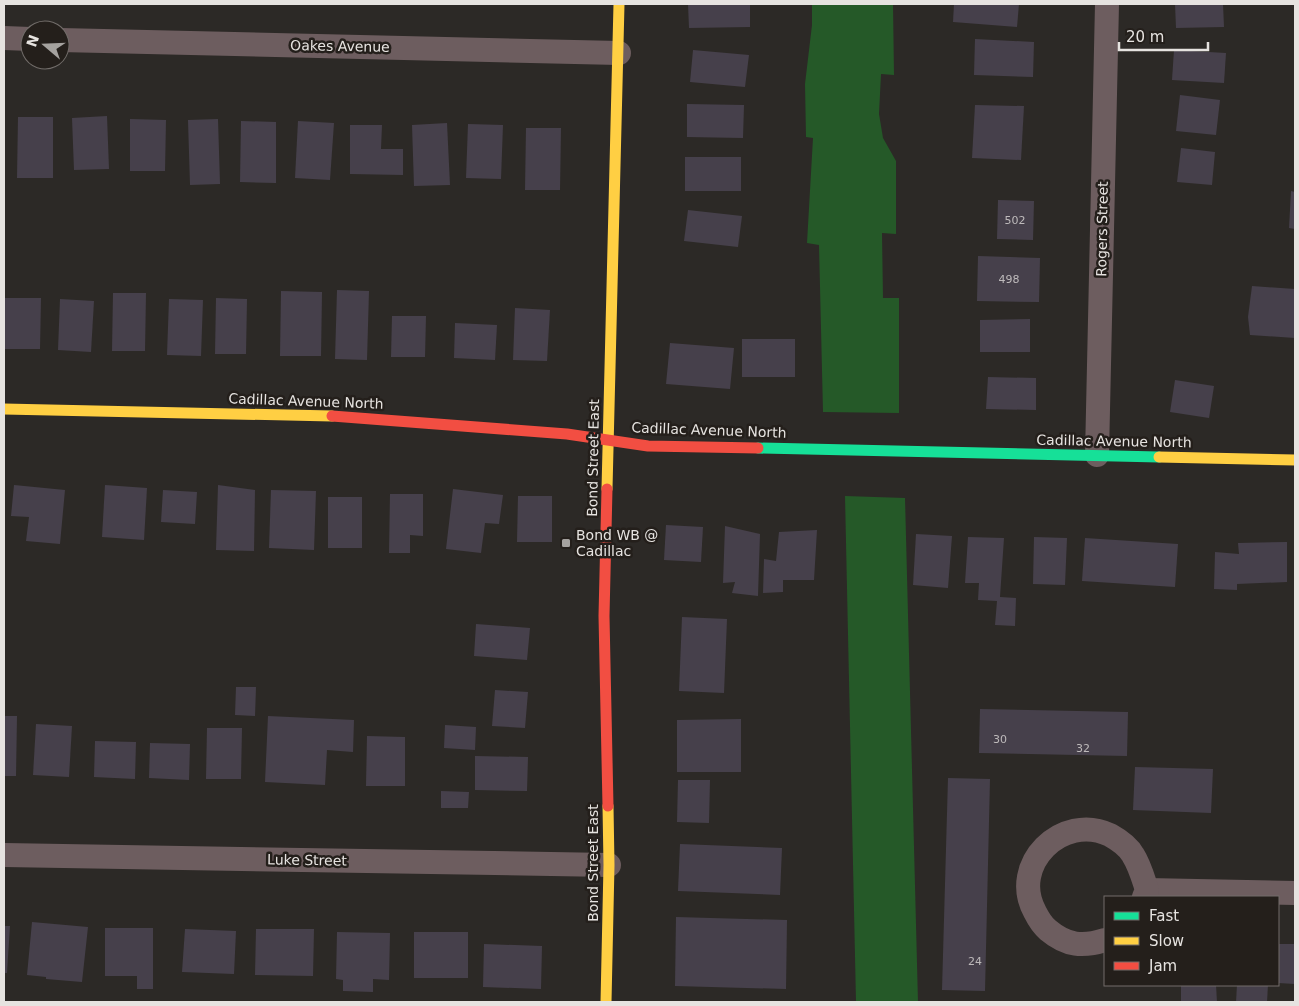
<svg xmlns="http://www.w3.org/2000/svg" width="1299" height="1006" viewBox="0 0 1299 1006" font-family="'DejaVu Sans',sans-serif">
  <rect width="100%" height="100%" fill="#2c2926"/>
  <g fill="#255928">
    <path d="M812,4H893L894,75L881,74L879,114L883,138L896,161V234L882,233L883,298H899V413L823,412L819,245L807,243L813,138L806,137L805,84L812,25Z"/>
    <path d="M845,496L905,498L918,1002H856Z"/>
  </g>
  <g fill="#46404b">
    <path d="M688,4H750V27L689,28Z"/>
    <path d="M954,4H1019L1017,27L953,22Z"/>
    <path d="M1175,4H1223L1224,27L1176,28Z"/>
    <path d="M975,39L1034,42L1033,77L974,75Z"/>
    <path d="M693,50L749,55L745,87L690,82Z"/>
    <path d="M1174,50L1226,53L1224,83L1172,80Z"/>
    <path d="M1180,95L1220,100L1216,135L1176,131Z"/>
    <path d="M687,104L744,105L743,138L687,137Z"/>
    <path d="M975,105L1024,106L1021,160L972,158Z"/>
    <path d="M107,116L109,169L74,170L72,118Z"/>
    <path d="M18,117H53V178H17Z"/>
    <path d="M130,119L166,120L165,171H130Z"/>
    <path d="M218,119L220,184L190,185L188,120Z"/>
    <path d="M241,121L276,122V183L240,182Z"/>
    <path d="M298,121L334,123L330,180L295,178Z"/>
    <path d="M447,123L450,185L414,186L412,125Z"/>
    <path d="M468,124L503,125L501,179L466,178Z"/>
    <path d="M350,125H382L381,149H403V175L350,174Z"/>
    <path d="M526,128H561L560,190H525Z"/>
    <path d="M1181,148L1215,152L1212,185L1177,182Z"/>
    <rect x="685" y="157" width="56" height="34"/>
    <path d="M1291,191L1295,192V229L1289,228Z"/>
    <path d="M998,200L1034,201L1033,240L997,239Z"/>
    <path d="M688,210L742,216L738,247L684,241Z"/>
    <path d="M978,256L1040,258L1039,302L977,301Z"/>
    <path d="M1252,286L1295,289V338L1250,335L1248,317Z"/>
    <path d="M337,290L369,291L367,360L335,359Z"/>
    <path d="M281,291L322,292L321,356H280Z"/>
    <path d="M113,293H146L145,351H112Z"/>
    <path d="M4,298H41L40,349H4Z"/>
    <path d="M216,298L247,299L246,354H215Z"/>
    <path d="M60,299L94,301L91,352L58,350Z"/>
    <path d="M169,299L203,300L201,356L167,355Z"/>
    <path d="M515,308L550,310L547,361L513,360Z"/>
    <path d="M392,316H426L425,357H391Z"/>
    <path d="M1030,319V352H980V320Z"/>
    <path d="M455,323L497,325L495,360L454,358Z"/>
    <rect x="742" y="339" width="53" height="38"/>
    <path d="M670,343L734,348L730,389L666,384Z"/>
    <path d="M988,377L1036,378V410L986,409Z"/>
    <path d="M1175,380L1214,386L1209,418L1170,412Z"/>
    <path d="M14,485L65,490L60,544L26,541L29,517L11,516Z"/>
    <path d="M105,485L147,488L144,540L102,537Z"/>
    <path d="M218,485L255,490L254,551L216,550Z"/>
    <path d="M453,489L503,495L499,524L485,523L481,553L446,549Z"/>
    <path d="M163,490L197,492L195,524L161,522Z"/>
    <path d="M271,490L316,491L314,550L269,548Z"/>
    <path d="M390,494H423V536L410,535V553H389Z"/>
    <path d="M518,496H552V542H517Z"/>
    <rect x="328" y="497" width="34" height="51"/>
    <path d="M666,525L703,527L701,562L664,560Z"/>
    <path d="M725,526L760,534L758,596L732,593L735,582L723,583Z"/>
    <path d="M817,530L814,580H783V592L763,593L764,559L776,561L779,532Z"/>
    <path d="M916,534L952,536L948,588L913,585Z"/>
    <path d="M968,537L1004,538L1000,597L1016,598L1015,626L995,625L997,601L978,600L979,583H965Z"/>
    <path d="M1034,537L1067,538L1065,585L1033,584Z"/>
    <path d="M1085,538L1178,544L1175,587L1082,581Z"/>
    <path d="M1287,542V582L1237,584V590L1214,589L1215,552L1239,554L1238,543Z"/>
    <path d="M682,617L727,619L724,693L679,691Z"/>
    <path d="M476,624L530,628L527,660L474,656Z"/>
    <path d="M236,687H256L255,716L235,715Z"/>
    <path d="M495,690L528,692L525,728L492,726Z"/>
    <path d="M980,709L1128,712L1127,756L979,753Z"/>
    <path d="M4,716H17L16,776H4Z"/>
    <path d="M268,716L354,720L353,752L327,750L325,785L265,782Z"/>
    <path d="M741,719V772H677V720Z"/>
    <path d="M36,724L72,726L69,777L33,775Z"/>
    <path d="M445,725L476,727L475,750L444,748Z"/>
    <path d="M207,728H242L241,779H206Z"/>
    <path d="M367,736L405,737V786H366Z"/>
    <path d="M95,741L136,742L135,779L94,777Z"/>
    <path d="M150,743L190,744L189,780L149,778Z"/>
    <path d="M475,756L528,757L527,791L475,790Z"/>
    <path d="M1135,767L1213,769L1211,813L1133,810Z"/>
    <path d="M948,778L990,779L985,991L942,990Z"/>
    <path d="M678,780H710L709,823L677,822Z"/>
    <path d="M441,791L469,792L468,808H441Z"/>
    <path d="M680,844L782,848L780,895L678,891Z"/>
    <path d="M676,917L787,920L786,989L675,986Z"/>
    <path d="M32,922L88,927L82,982L46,979V977L27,975Z"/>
    <path d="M4,926H10L7,973H4Z"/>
    <path d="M105,928H153V989H137V976H105Z"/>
    <path d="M185,929L236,931L234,974L182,972Z"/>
    <path d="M256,929H314L313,976L255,975Z"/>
    <path d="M337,932L390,933L389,980L373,979V992L343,991V980L336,979Z"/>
    <rect x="414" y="932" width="54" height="46"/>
    <path d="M484,944L542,946L541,989L483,987Z"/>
    <path d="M1278,944H1295V984L1278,983Z"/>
    <path d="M1181,985H1216L1217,1002H1181Z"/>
    <path d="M1237,985H1268L1267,1002H1236Z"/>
  </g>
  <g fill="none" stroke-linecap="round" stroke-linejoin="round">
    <g stroke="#6d5d5f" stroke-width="24">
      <path d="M4,38L30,39"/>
      <path d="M60,40L619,53"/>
      <path d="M1097,455L1107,4"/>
      <path d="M4,855L609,865"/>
      <path d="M1147,890L1295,893"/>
      <path d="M1105,940C1083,947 1067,946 1048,930C1042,925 1039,920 1035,912C1009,865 1062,812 1110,835C1119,840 1128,846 1133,855C1140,866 1143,878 1147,890L1144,897"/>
    </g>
    <path stroke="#16e098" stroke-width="11" d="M758,448L1159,457"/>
    <g stroke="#ffcf43" stroke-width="11">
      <path d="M4,409L332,416"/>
      <path d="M1159,457L1295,460"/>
      <path d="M607,489L619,4"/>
      <path d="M606,1002L609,865L608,806"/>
    </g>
    <g stroke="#f24e42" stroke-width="11">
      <path d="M332,416L567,434L648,446L758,448"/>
      <path d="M607,489L604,616L608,806"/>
    </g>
  </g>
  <rect fill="#a5a29f" stroke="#241f1b" stroke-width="2" x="561" y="538" width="10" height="10" rx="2.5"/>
  <g text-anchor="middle" stroke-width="5" stroke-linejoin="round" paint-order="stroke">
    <g font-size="11" fill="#bebabb">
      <text x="1015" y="224">502</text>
      <text x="1009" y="283">498</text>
      <text x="1000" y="743">30</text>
      <text x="1083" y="752">32</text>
      <text x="975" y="965">24</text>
    </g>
    <g font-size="14" fill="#e6e3e0" stroke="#241f1b">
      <text transform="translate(340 46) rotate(1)" y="5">Oakes Avenue</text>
      <text transform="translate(1102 229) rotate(-89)" y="5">Rogers Street</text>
      <text transform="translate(306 401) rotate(2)" y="5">Cadillac Avenue North</text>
      <text transform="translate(709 430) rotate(2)" y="5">Cadillac Avenue North</text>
      <text transform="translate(1114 441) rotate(1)" y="5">Cadillac Avenue North</text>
      <text transform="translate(593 458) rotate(-89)" y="5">Bond Street East</text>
      <text transform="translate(307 860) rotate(1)" y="5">Luke Street</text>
      <text transform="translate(593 863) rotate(-90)" y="5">Bond Street East</text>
    </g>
    <g font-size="14" fill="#e6e3e0" stroke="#241f1b" text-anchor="start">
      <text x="576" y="540">Bond WB @<tspan x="576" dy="16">Cadillac</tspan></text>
    </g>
  </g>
  <rect width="1299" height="1006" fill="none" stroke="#e6e3e0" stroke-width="10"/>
  <rect x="1104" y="896" width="175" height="90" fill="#241f1b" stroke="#726d6a"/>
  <rect x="1114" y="912" width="25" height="8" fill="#16e098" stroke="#726d6a"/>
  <text x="1149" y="921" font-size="15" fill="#e6e3e0">Fast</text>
  <rect x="1114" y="937" width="25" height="8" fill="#ffcf43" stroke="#726d6a"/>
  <text x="1149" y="946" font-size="15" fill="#e6e3e0">Slow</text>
  <rect x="1114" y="962" width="25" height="8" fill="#f24e42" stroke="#726d6a"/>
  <text x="1149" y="971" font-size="15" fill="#e6e3e0">Jam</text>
  <g transform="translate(45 45) rotate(289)"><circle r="24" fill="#241f1b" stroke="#726d6a"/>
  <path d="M0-4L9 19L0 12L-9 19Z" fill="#a5a29f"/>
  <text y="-8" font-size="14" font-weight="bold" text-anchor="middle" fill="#e6e3e0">N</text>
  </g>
  <path d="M1119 42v8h89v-8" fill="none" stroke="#e6e3e0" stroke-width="2.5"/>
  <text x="1126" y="42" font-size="15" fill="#e6e3e0" stroke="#241f1b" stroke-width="4" paint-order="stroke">20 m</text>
</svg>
